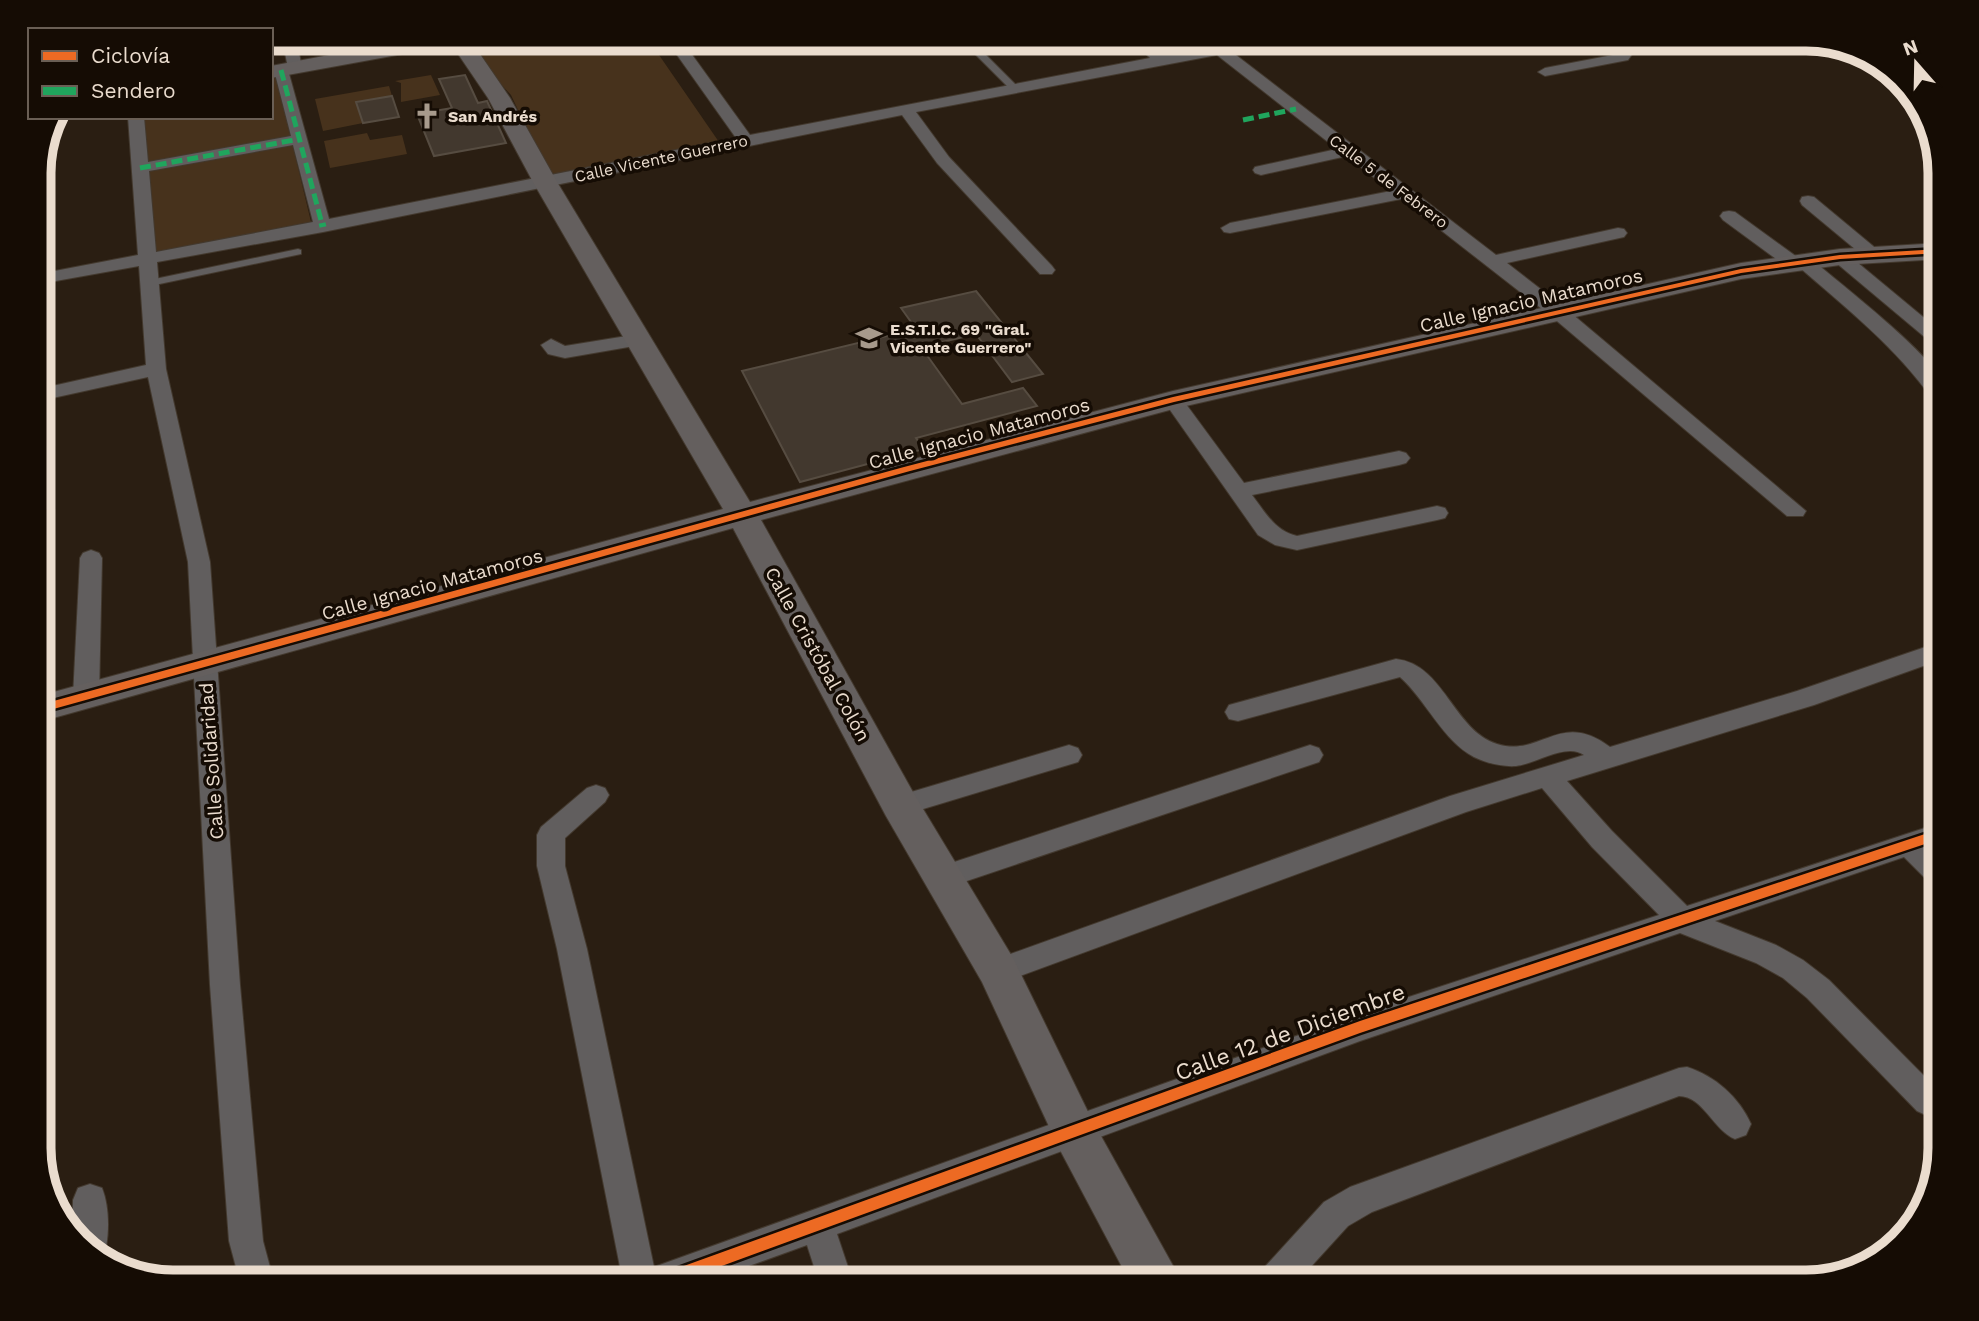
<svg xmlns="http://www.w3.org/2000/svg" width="1979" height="1321" viewBox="0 0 1979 1321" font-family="'Work Sans',sans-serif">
  <rect width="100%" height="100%" fill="#2a1e12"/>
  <g fill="#47321c">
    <path d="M482,38L648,39L719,142L549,176L511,95L482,64L469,40Z"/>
    <path d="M271,75H276L311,222L154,253L143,117H271Z"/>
    <path d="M431,75L440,95L401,102V83L395,81Z"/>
    <path d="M389,86L392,96L357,102L363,123L323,131L315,99Z"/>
    <path d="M367,133L370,140L402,135L407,154L330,168L324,141Z"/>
  </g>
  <g fill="#42382e" stroke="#564c41" stroke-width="2">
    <path d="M465,75L478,103L487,101L506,143L434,156L417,114L452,108L439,79Z"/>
    <path d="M392,96L399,117L363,123L356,102Z"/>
    <path d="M976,291L1043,374L1012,382L976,334L921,347L962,404L1023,388L1037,406L916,438L924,449L800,482L742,371L916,329L901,308Z"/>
  </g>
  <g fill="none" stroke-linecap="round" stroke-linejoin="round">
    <g stroke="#43392e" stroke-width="2">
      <g id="lane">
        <path d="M964,39H970L1017,86V90H1011L964,43Z"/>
        <path d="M298,249L301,250V254L150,286L145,283L150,280Z"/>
      </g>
    </g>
    <g stroke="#43392e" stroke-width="2">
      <g id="street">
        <path d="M282,38H296L302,68L300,71H290L288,68Z"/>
        <path d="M665,38H680L750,135L1150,58L1130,38H1146L1165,55L1258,38H1291L1284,42L1232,52L1496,255L1618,228L1624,229L1627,233L1624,237L1507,263L1565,308L1806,511L1803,516H1787L1551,316L1401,199L1230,233L1224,232L1221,228L1230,223L1391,191L1347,156L1261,175L1255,173L1253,170L1255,167L1337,149L1217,55L916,112L949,157L1052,266L1055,270L1052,274H1040L937,163L902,115L323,232L157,262L166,369L210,562L240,985L263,1241L274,1282H240L229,1241L210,985L188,562L148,377L39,401V389L146,365L139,266L39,284V274L138,255L128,117H144L148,162L291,136L274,70L281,66L288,70L329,219L736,138ZM293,145L313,222L156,252L149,171Z"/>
        <path d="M1615,38H1629L1635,50L1628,60L1545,76L1538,72L1545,68L1618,54L1621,50Z"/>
        <path d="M1808,196L1814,197L1879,251L1882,255L1879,259H1867L1802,205L1800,201L1802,197Z"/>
        <path d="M1729,211L1735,212L1797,257H1809C1834,279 1932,354 1940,380C1942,386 1940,396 1940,402L1933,400C1896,347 1847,309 1799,267H1787L1723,220L1720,216L1723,212Z"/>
        <path d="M1840,252L1846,253L1940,331V346L1933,344L1834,261L1831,257Z"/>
        <path d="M639,334L646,336L649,340L646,344L565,358L548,354L541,345L551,339L565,346Z"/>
        <path d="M1173,394L1180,396L1244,483L1399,451L1406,453L1410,458L1406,463L1399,465L1252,495C1265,512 1275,531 1297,536L1437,506L1445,508L1448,513L1445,518L1437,520L1297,550L1275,545L1258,535L1163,400L1166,396Z"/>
        <path d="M91,550L99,553L102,558L99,697L95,704L86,706L77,704L73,697L80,558L83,553Z"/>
        <path d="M1940,642V660L1814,705L1567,781L1612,831L1687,906L1940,823V845L1930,848L1940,858V886L1930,883L1904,857L1715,921L1776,945L1803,960L1829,980L1939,1091V1111L1928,1116L1917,1111L1807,998L1783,978L1756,963L1680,933L1360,1041L837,1234L853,1282H819L807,1245L705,1282H623L557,949L537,866V835L541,827L587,788L596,785L605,788L609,795L605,802L565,838V866L587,949L654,1267L1360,1013L1659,915L1592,847L1542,788L1466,812L998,984L988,980L983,971L988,962L1450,796L1584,755C1566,742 1536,764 1516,766C1503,767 1486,763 1474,757C1442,740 1426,700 1400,677L1238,721L1229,719L1225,712L1229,705L1396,659C1444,664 1453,730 1497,744C1541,758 1560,709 1610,747L1797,691Z"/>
        <path d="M1069,745L1078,748L1082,755L1078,762L900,816L891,812L887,805L891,798Z"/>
        <path d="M1310,745L1319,748L1323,755L1319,762L943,889L933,885L929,877L933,869Z"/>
        <path d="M1687,1067C1715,1076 1739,1097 1751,1124L1746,1135L1735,1139C1714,1131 1703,1096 1679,1096L1372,1212L1348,1226L1297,1282H1257L1262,1270L1324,1202L1350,1187L1679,1068Z"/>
        <path d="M90,1184L102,1188C110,1208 110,1241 102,1261L72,1232L73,1200L78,1188Z"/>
      </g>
    </g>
    <g stroke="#43392e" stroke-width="2">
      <path id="secondary" d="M419,38H469L510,98L557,182L750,502L1173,391L1741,263L1840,249L1940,243V259L1840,265L1741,279L1177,408L761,520L914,794L1013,958L1091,1118L1182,1282H1130L1059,1148L982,982L886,816L733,528L39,722V696L723,509L533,182L488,98L452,45L271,78V66Z"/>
    </g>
    <use href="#lane" fill="#615e5e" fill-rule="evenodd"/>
    <use href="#street" fill="#615e5e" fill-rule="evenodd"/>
    <use href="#secondary" fill="#645f5e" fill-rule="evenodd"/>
    <g stroke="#20a55d" stroke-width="5" stroke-dasharray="11 5" stroke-linecap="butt">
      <path d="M281,70L322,224"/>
      <path d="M1243,120L1296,109"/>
      <path d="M140,168L300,139"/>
    </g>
    <path stroke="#20a55d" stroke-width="7" stroke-dasharray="14 7" stroke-linecap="butt" d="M322,223L323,227"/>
    <g stroke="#150c04" stroke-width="5">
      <g id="cycleway">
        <path d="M1940,249V253L1840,259L1741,273L1174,402L910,471L39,713V705L904,467L1173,397L1741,269L1840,255Z"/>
        <path d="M1940,829V839L1360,1033L678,1282H652L654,1277L659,1275L1360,1021Z"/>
      </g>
    </g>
    <use href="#cycleway" fill="#ed6a23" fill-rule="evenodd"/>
  </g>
  <defs>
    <g id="church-bare" transform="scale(2.1)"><path d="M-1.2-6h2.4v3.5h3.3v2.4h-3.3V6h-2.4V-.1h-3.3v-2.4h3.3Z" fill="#a79a8c" stroke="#150c04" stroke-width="2.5" paint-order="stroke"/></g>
    <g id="school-bare" transform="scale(2.1)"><path d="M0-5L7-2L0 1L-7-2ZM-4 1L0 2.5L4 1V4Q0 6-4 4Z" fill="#a79a8c" stroke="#150c04" stroke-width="2.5" paint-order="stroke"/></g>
  </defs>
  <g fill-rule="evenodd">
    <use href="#church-bare" x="427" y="116"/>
    <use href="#school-bare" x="869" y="338"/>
  </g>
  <g text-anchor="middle" stroke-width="7" stroke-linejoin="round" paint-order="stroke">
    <g font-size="16" font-weight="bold" fill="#eadcce" stroke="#150c04" text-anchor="start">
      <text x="448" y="122">San Andrés</text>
      <text x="890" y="335">E.S.T.I.C. 69 "Gral.<tspan x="890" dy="18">Vicente Guerrero"</tspan></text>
    </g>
    <g font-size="16" fill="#eadcce" stroke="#150c04">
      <text transform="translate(661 158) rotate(-12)" y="6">Calle Vicente Guerrero</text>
      <text transform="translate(1389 181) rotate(37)" y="6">Calle 5 de Febrero</text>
    </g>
    <g font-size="19" fill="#eadcce" stroke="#150c04">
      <text transform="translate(1531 300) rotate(-13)" y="7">Calle Ignacio Matamoros</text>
      <text transform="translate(979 433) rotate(-15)" y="7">Calle Ignacio Matamoros</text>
      <text transform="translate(432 584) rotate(-15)" y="7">Calle Ignacio Matamoros</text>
      <text transform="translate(818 654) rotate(61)" y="7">Calle Cristóbal Colón</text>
      <text transform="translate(211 761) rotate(-94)" y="7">Calle Solidaridad</text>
    </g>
    <g font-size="23" fill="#eadcce" stroke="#150c04">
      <text transform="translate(1290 1032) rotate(-20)" y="8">Calle 12 de Diciembre</text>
    </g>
  </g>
  <path d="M0 0H1979V1321H0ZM173 51H1806A122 122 0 0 1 1928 173V1148A122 122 0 0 1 1806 1270H173A122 122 0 0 1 51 1148V173A122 122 0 0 1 173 51Z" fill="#150c04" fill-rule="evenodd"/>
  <path fill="none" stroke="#eadcce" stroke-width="9" d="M173 51H1806A122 122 0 0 1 1928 173V1148A122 122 0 0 1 1806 1270H173A122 122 0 0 1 51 1148V173A122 122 0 0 1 173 51Z"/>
  <rect x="28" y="28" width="245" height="91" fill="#150c04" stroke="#6a5f55" stroke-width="2"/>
  <rect x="42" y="51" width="35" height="10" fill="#ed6a23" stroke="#6a5f55" stroke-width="2"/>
  <text x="91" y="63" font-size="21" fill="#eadcce">Ciclovía</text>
  <rect x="42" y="86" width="35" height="10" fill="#20a55d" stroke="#6a5f55" stroke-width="2"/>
  <text x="91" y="98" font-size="21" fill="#eadcce">Sendero</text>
  <g transform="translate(1916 63) rotate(340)" stroke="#150c04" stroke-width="5" paint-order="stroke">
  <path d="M0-5L12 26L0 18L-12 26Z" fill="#eadcce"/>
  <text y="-10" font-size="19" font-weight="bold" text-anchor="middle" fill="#eadcce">N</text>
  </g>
</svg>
